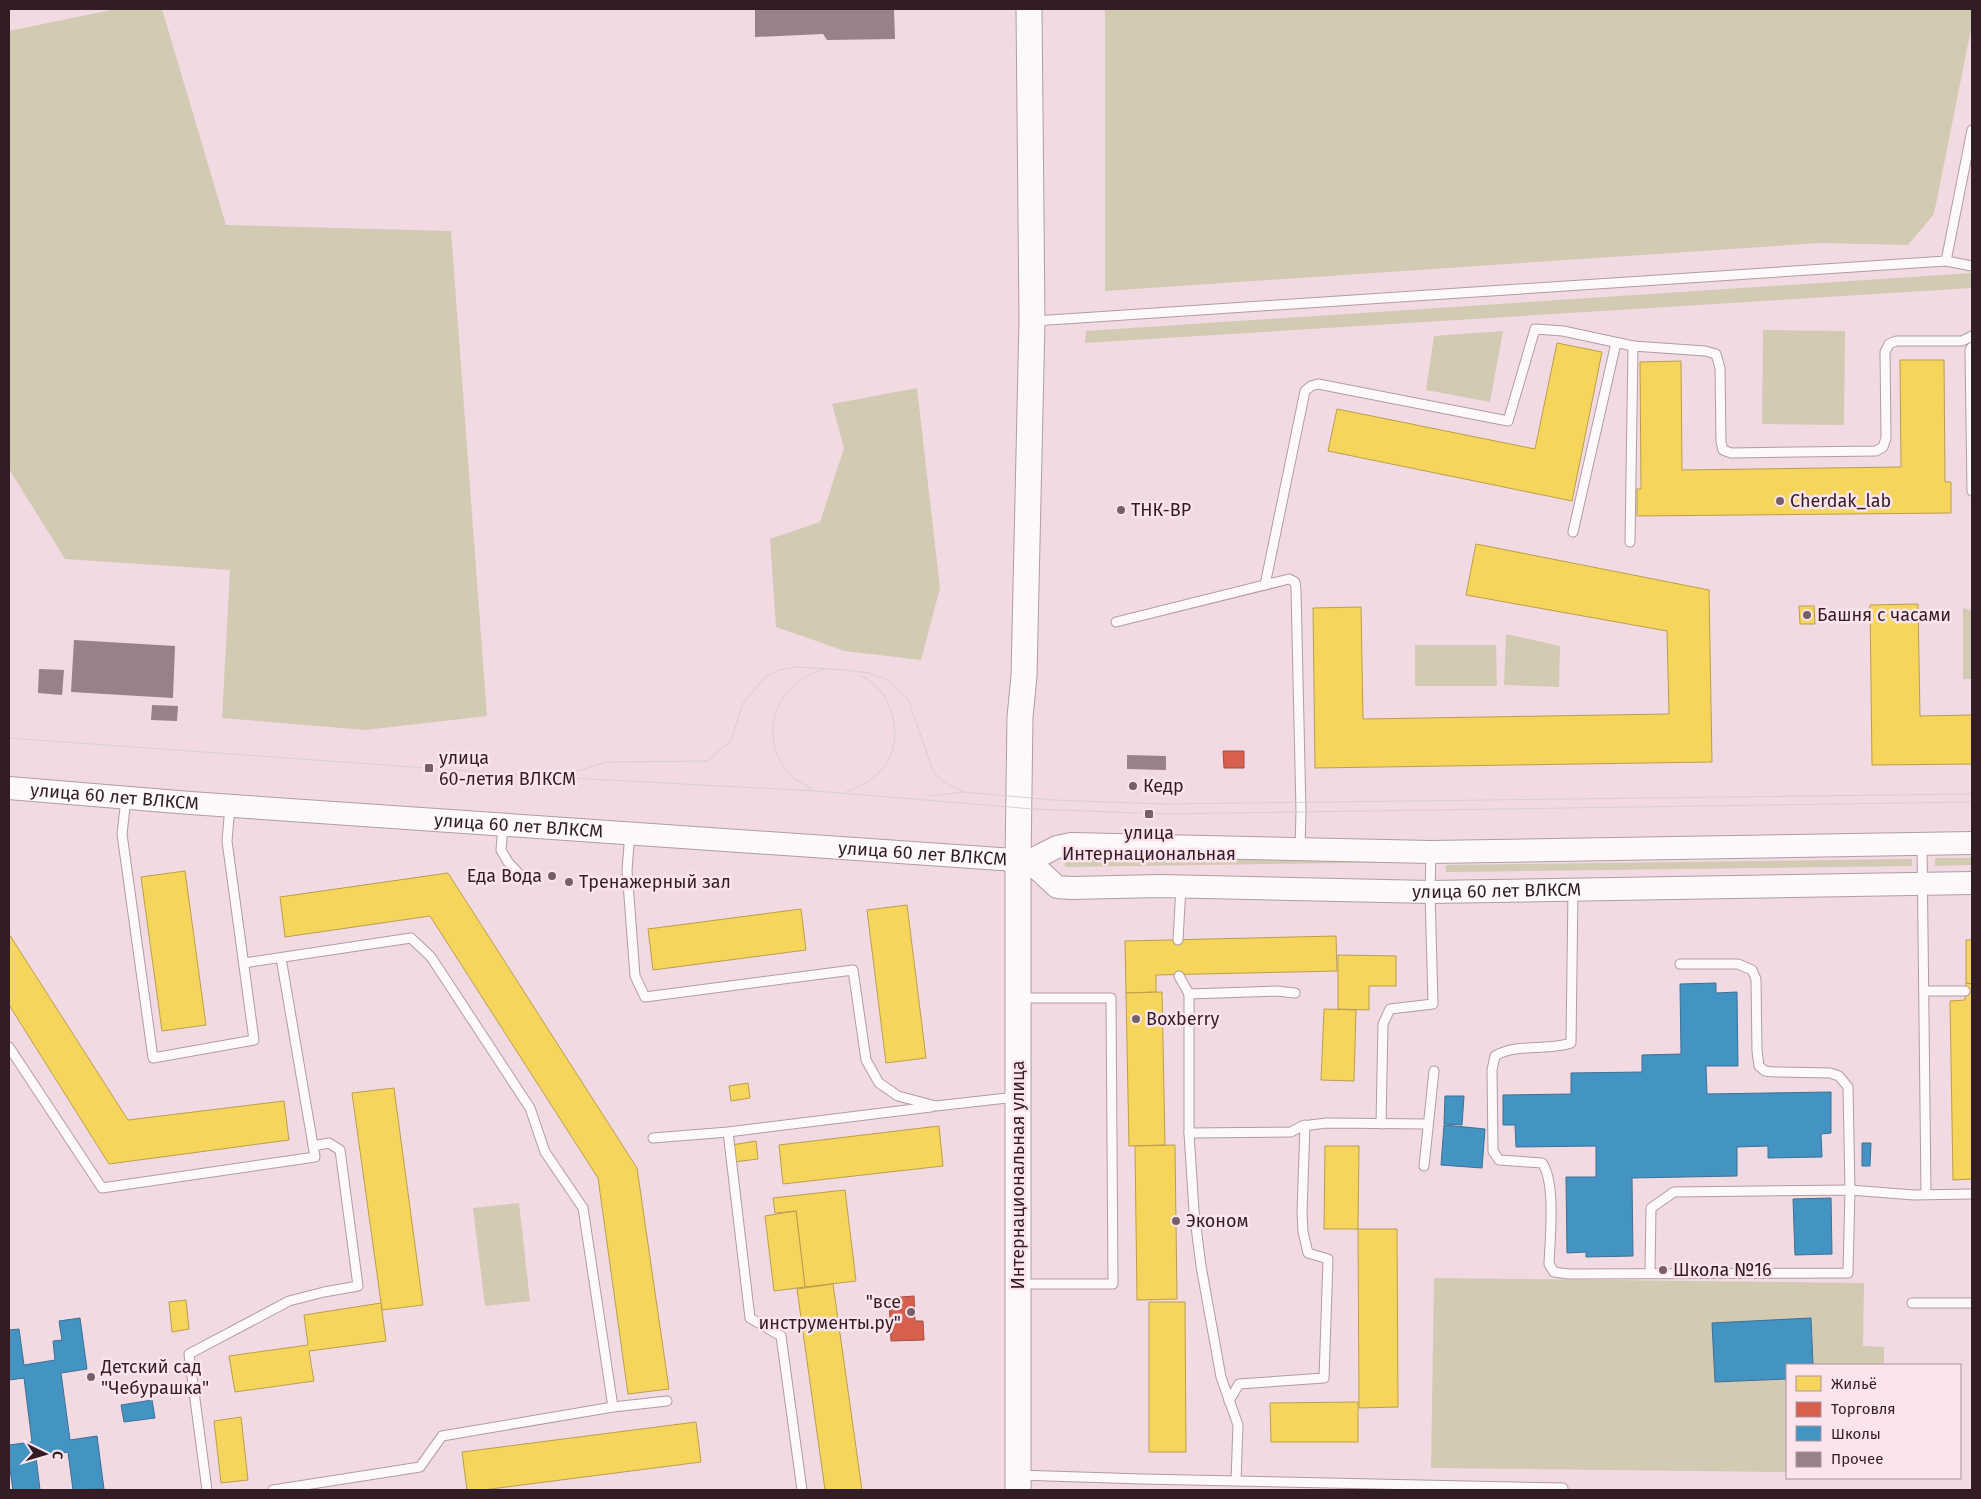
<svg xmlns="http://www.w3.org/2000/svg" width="1981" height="1499" viewBox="0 0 1981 1499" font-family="'Fira Sans',sans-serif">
  <rect width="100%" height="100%" fill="#f2dae3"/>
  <g fill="#d2cab2">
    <path d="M116,9H162L226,225L451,231L487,716L365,730L222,718L230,570L65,559L9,469V31Z"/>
    <path d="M1105,9H1972V24L1934,214L1908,245L1820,243L1105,291Z"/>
    <path d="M1972,273V288L1085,343L1086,331Z"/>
    <path d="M1763,330L1845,331L1844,425L1762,424Z"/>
    <path d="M1503,331L1490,402L1426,390L1434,336Z"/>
    <path d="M917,388L940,588L921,660L845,651L776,627L770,539L820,522L844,448L832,404Z"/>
    <path d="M1963,608L1972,611V679H1963Z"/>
    <path d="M1506,634L1560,646L1559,687L1504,685Z"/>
    <path d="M1415,645H1496L1497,686H1415Z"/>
    <path d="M1417,855V862L1066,867L1064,864L1067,860Z"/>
    <path d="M1935,858H1972V865L1935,866Z"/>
    <path d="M1912,859V866L1446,872V865Z"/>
    <path d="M519,1203L530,1301L485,1306L473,1208Z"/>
    <path d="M1434,1278L1864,1283L1863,1346L1884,1347V1365H1787V1472L1431,1468Z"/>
  </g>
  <g fill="#f6d55c" stroke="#bb9e4c">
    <path d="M1557,343L1602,352L1572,501L1328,451L1337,409L1535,449Z"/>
    <path d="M1900,360H1944L1945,482H1951V513L1637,516V489H1641L1640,362L1681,361L1682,470L1901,467Z"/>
    <path d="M1476,544L1709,590L1712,762L1315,768L1313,608L1361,607L1363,719L1669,714L1667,631L1466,595Z"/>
    <path d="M1918,604L1920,716L1972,715V764L1872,765L1870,605Z"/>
    <path d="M1799,606H1814L1815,624H1800Z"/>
    <path d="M185,871L206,1025L162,1031L141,877Z"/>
    <path d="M448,873L637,1168L669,1389L628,1394L598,1178L430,916L285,937L280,897Z"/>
    <path d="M907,905L926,1058L886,1063L867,910Z"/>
    <path d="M801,909L806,950L653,970L648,929Z"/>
    <path d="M9,934L128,1120L284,1101L289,1140L109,1164L9,1005Z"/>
    <path d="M1336,936L1337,971L1156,975V992L1126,993L1125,941Z"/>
    <path d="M1966,940H1972V984L1966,983Z"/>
    <path d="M1338,955L1396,956V986H1369V1010L1338,1009Z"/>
    <path d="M1966,983L1972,984V1179L1953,1180L1950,1001L1965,1000Z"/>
    <path d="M1162,992L1165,1145L1129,1146L1126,993Z"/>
    <path d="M1324,1009L1356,1010L1354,1081L1321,1080Z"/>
    <path d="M748,1083L750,1098L731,1101L729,1086Z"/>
    <path d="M394,1088L423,1305L382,1310L352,1093Z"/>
    <path d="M939,1126L943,1166L783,1184L779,1145Z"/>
    <path d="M756,1141L758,1159L734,1162L732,1145Z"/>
    <path d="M1175,1145L1177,1299L1137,1300L1135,1146Z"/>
    <path d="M1325,1146H1359L1358,1229H1324Z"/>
    <path d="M845,1190L856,1281L805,1287L796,1211L775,1213L773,1198Z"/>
    <path d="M796,1211L805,1287L774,1291L765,1216Z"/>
    <path d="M1358,1229H1397L1398,1407L1359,1408Z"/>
    <path d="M833,1284L862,1490H825L797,1289Z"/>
    <path d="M186,1300L189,1329L172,1332L169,1302Z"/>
    <path d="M1149,1302H1185L1186,1452H1149Z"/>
    <path d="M381,1303L386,1341L309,1351L314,1381L235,1392L229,1356L308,1345L304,1315Z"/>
    <path d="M1358,1402V1442H1271L1270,1403Z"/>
    <path d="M241,1417L248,1480L221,1483L214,1421Z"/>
    <path d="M696,1422L701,1462L483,1490H467L462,1452Z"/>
  </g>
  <g fill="#d6604d" stroke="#a54c41">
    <path d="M1223,751H1244V768H1224Z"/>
    <path d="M914,1296L915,1321H923L924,1340L891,1341L889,1298Z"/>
  </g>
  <g fill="#4393c3" stroke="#3e7094">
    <path d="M1716,983V993L1737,992L1738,1066H1706L1707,1094L1831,1092V1133L1821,1134L1822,1157L1768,1158V1146L1737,1147V1176L1632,1178L1633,1256L1586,1257V1252L1567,1253L1566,1177H1596V1146L1516,1147L1515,1125H1503V1095L1571,1094V1073L1642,1072V1055L1681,1054L1680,984Z"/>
    <path d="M1445,1096H1464L1462,1125L1444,1124Z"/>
    <path d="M1444,1125L1485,1129L1482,1168L1441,1165Z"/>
    <path d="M1862,1143H1871L1870,1166H1862Z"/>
    <path d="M1831,1198L1832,1254L1795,1255L1793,1199Z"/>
    <path d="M80,1318L87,1369L61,1373L70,1440L97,1436L104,1489L73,1490L68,1452L36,1457L40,1490H13L9,1463V1445L32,1442L24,1378L9,1380V1330L19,1329L24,1365L55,1360L53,1341L62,1340L59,1321Z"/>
    <path d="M1811,1318L1813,1365H1787V1379L1715,1382L1712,1323Z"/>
    <path d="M152,1400L155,1418L124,1422L121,1405Z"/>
  </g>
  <g fill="#968287">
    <path d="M755,9H894L895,39L827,40L823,34L755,37Z"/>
    <path d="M74,640L175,646L173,698L71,692Z"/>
    <path d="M39,669L64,670L62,695L38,693Z"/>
    <path d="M152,705L178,706L177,721L151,720Z"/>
    <path d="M1127,755L1166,756V770L1127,769Z"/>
  </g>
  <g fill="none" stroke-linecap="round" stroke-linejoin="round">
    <g stroke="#b09ca4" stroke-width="11">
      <g id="service">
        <path d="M1946,261L1972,266"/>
        <path d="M1034,321L1946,261L1972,130"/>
        <path d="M1972,347L1970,350L1972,491"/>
        <path d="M1573,532L1616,343"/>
        <path d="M1630,542L1633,346L1705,351L1716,354L1720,368L1721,442L1723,450L1731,453L1876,451L1883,447L1886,438L1885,352L1889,344L1896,341H1962L1972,336"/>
        <path d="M1265,585L1305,391L1311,386L1318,384L1508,421L1535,329L1563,331L1633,346"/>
        <path d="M1116,622L1289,579L1295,582L1296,589L1301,812L1300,849"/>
        <path d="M126,799L122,834L153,1058L254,1040L227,841L230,806"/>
        <path d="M503,825L501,850L508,862L523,878"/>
        <path d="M630,833L627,870L635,976L645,997L853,970L866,1060L879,1083L898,1096L936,1106L1016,1097"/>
        <path d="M1922,844L1926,1194"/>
        <path d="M1573,890L1571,1043C1547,1051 1516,1043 1495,1056L1492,1070L1493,1151L1499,1160L1542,1163C1556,1182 1550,1238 1549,1264L1554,1272L1568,1274L1848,1273L1850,1190L1848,1087L1839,1076L1830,1073L1773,1072L1765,1071L1759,1066L1757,1051L1756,979L1752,970L1738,964H1680"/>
        <path d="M1178,940L1181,887"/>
        <path d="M244,963L411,938L431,957L530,1108L545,1152L583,1208L613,1407"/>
        <path d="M1179,976L1189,994"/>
        <path d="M1924,991H1965"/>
        <path d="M9,1047L102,1188L315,1157L281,958"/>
        <path d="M1381,1124L1383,1024L1390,1009L1433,1004L1430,892L1431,852"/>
        <path d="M728,1132L750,1318L781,1336L802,1490"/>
        <path d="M1189,1133L1291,1132L1302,1126L1327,1123L1428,1124"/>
        <path d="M653,1138L728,1132L931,1107"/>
        <path d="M1424,1166L1434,1071"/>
        <path d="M1650,1272L1651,1208L1674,1192L1850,1190L1914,1195L1972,1194"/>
        <path d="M1018,1284H1113L1111,998H1019"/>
        <path d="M1912,1303H1972"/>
        <path d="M1229,1401L1239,1384L1324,1378L1328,1259L1308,1253L1303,1232L1302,1213L1305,1125"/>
        <path d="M1018,1475L1142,1479L1563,1488V1490"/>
        <path d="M1236,1481L1238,1425L1221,1377L1201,1266L1194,1211L1189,1133V994L1276,991L1295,993"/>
        <path d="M207,1490L189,1354L289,1301L324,1292L358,1286L340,1150L329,1143L313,1146"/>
        <path d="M273,1490L420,1467L442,1436L613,1407L667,1401"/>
      </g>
    </g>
    <g stroke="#b09ca4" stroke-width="24">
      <g id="tertiary">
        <path id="s1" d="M9,788L190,803L1029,861L1057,847L1071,844L1431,852L1972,843"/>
        <path id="s2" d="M1029,861L1057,887L1071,888L1160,886L1430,892L1972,883"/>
      </g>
    </g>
    <g stroke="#b09ca4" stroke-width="27">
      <path id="secondary" d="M1018,1490V861L1020,717L1024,676L1032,321L1029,9"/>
    </g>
    <use href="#service" stroke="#fdf9fb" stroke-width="9"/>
    <use href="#tertiary" stroke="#fdf9fb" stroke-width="22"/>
    <use href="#secondary" stroke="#fdf9fb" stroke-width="25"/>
    <g stroke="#d7d0d2" stroke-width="1">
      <path d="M9,738L551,777L816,791L1033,809L1162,814L1972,802"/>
      <path d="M567,774L607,762L707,761L731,741L743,703L765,677L779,670L797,667L845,670L869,673L888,680L908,699L933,771L942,781L964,792"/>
      <path d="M813,789C806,785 796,781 790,775C757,737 774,684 822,670"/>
      <path d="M846,792C861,786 874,780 884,767C906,738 893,688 859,675"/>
      <path d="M929,796L964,792L1053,800L1164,804L1972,794"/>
    </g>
  </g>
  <g fill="#755f68" stroke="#fbe4ec" stroke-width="2">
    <circle cx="1780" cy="501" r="5"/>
    <circle cx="1121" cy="510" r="5"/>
    <circle cx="1807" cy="615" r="5"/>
    <rect x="424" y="763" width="10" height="10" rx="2.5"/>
    <circle cx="1133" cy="786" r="5"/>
    <rect x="1144" y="809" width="10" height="10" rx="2.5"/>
    <circle cx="552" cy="876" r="5"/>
    <circle cx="569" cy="882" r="5"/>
    <circle cx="1136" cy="1019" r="5"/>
    <circle cx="1176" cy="1221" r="5"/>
    <circle cx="1663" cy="1270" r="5"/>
    <circle cx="911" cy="1312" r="5"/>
    <circle cx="91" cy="1377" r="5"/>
  </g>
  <g text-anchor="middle" stroke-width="5" stroke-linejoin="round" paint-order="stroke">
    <g font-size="18" fill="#321d25" stroke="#fbe4ec" text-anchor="start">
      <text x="1790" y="507">Cherdak_lab</text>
      <text x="1131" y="516">ТНК-ВР</text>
      <text x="1817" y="621">Башня с часами</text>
      <text x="439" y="764">улица<tspan x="439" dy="21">60-летия ВЛКСМ</tspan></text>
      <text x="1143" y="792">Кедр</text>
      <text x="1149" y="839" text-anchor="middle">улица<tspan x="1149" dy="21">Интернациональная</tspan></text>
      <text x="542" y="882" text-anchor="end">Еда Вода</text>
      <text x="579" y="888">Тренажерный зал</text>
      <text x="1146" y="1025">Boxberry</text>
      <text x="1186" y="1227">Эконом</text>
      <text x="1673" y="1276">Школа №16</text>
      <text x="901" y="1308" text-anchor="end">"все<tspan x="901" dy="21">инструменты.ру"</tspan></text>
      <text x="101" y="1373">Детский сад<tspan x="101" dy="21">"Чебурашка"</tspan></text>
    </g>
    <g font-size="18" fill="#321d25" stroke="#fbe4ec">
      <text dy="6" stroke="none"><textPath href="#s1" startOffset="106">улица 60 лет ВЛКСМ</textPath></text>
      <text dy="6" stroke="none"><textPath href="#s1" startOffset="511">улица 60 лет ВЛКСМ</textPath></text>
      <text dy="6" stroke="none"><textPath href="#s1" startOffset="916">улица 60 лет ВЛКСМ</textPath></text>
      <text dy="6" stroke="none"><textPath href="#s2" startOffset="478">улица 60 лет ВЛКСМ</textPath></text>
      <text transform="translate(1018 1175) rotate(-90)" y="6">Интернациональная улица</text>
    </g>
  </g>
  <rect width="1981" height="1499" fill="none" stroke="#321d25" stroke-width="20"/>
  <rect x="1786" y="1364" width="175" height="115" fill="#fbe4ec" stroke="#ab949c"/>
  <rect x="1796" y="1376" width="25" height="15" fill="#f6d55c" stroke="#ab949c"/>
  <text x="1831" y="1389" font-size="15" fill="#321d25">Жильё</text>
  <rect x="1796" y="1402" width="25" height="15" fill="#d6604d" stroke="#ab949c"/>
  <text x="1831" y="1414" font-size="15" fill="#321d25">Торговля</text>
  <rect x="1796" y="1426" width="25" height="15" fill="#4393c3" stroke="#ab949c"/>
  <text x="1831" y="1439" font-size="15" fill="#321d25">Школы</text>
  <rect x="1796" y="1452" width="25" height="15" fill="#968287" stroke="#ab949c"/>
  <text x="1831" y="1464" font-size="15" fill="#321d25">Прочее</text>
  <g transform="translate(45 1454) rotate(95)" stroke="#fbe4ec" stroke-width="4" paint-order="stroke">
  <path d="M0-4L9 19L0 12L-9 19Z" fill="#321d25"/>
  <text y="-8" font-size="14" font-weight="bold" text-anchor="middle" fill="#321d25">С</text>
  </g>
</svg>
